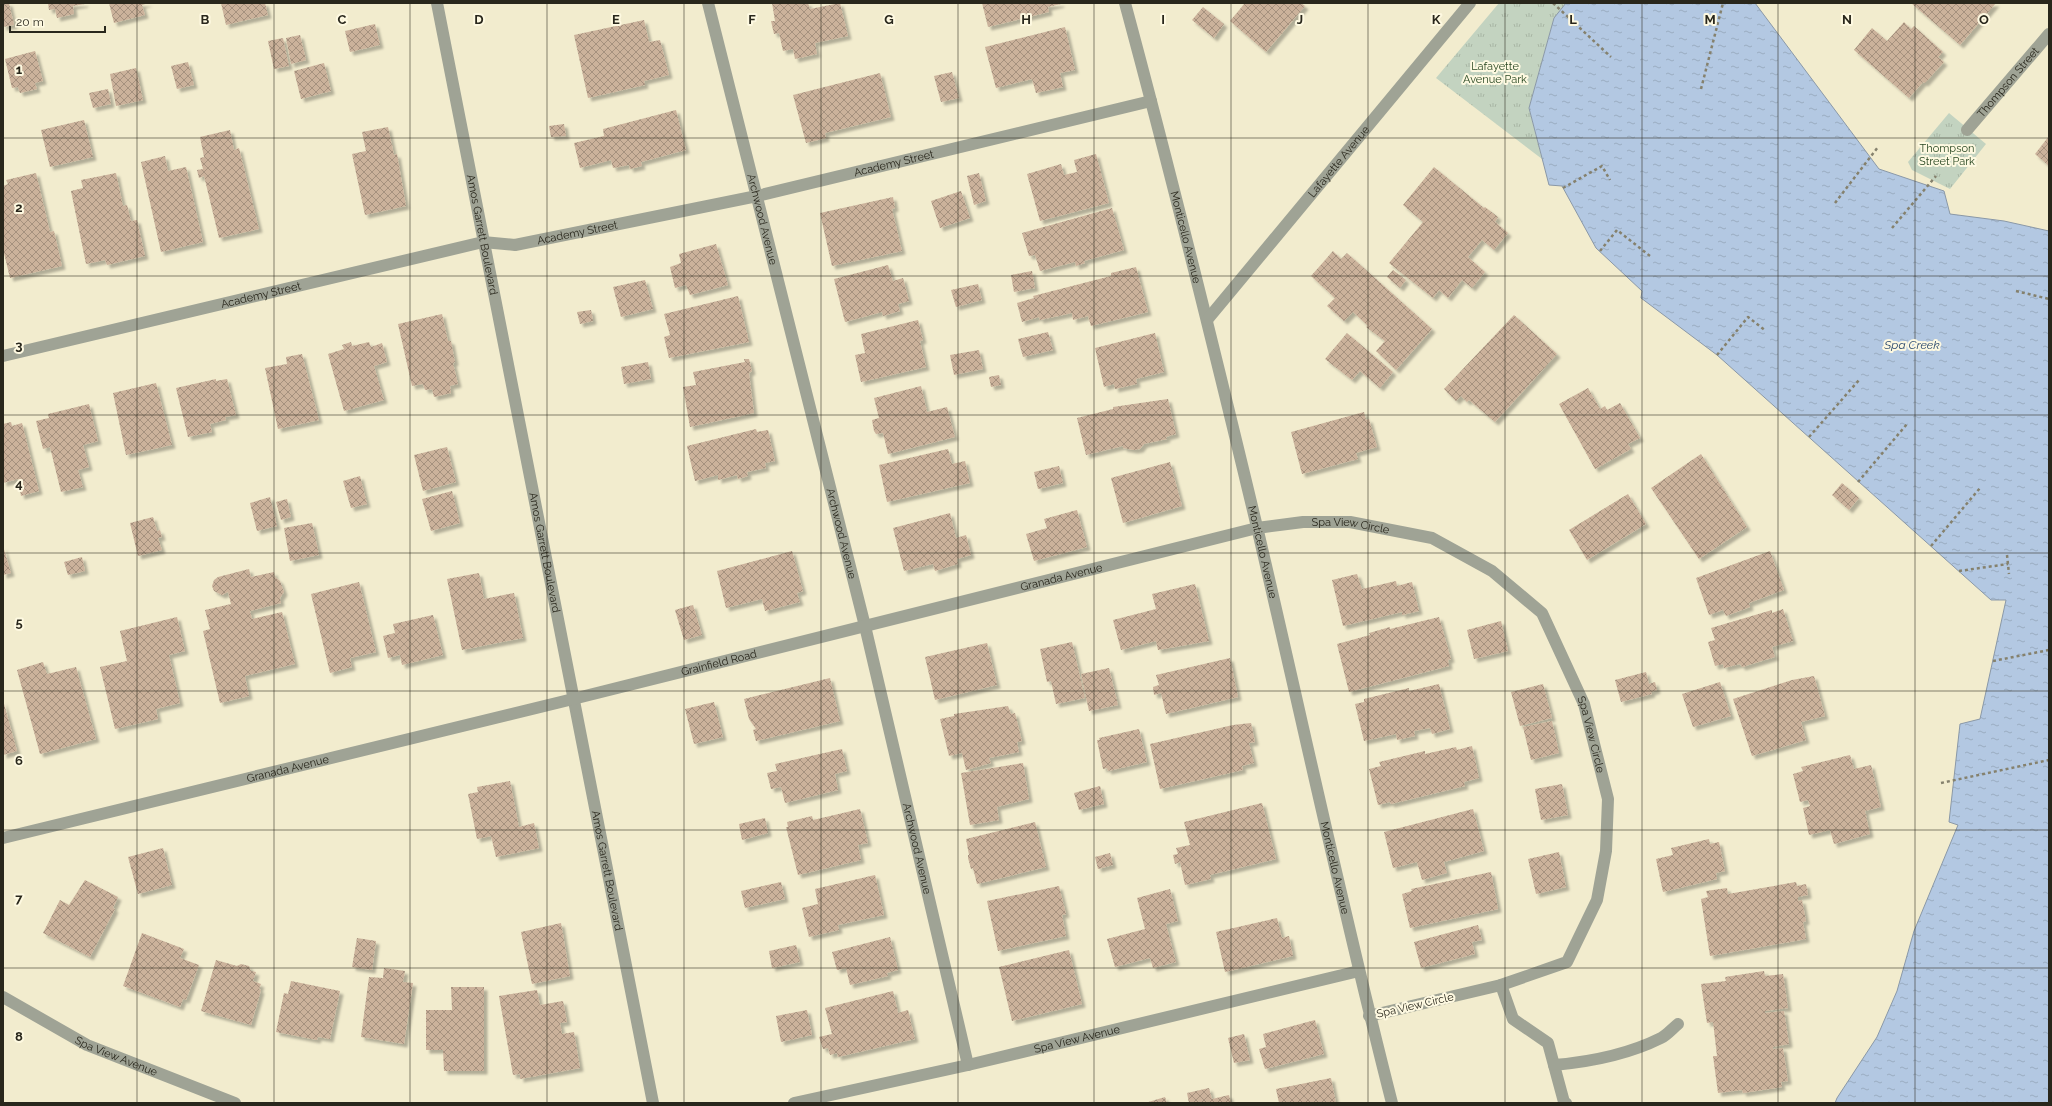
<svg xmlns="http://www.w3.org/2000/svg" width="2052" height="1106" viewBox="0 0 2052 1106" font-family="Raleway,sans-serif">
  <defs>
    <pattern id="grass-tufts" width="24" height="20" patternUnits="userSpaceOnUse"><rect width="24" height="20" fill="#c3d3c0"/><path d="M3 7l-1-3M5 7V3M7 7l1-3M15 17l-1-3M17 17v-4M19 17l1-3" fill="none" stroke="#a8b5a4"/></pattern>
    <pattern id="water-ripples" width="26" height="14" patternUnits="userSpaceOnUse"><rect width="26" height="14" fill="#b3c8e2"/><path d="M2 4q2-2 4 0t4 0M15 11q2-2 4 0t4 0" fill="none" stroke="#9aacc1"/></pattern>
    <pattern id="building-cross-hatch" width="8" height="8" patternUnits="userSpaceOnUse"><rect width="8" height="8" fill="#cbb29b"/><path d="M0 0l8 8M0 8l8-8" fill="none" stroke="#a5917e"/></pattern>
    <filter id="shadow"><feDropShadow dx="3.5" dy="3.5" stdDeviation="1" flood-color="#0004"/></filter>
  </defs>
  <rect width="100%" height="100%" fill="#f2ecce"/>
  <g fill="url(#grass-tufts)">
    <path d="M1499,3H1566L1554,18L1529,108L1542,159L1436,78Z"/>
    <path d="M1949,113L1986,144L1950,189L1912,170L1908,162Z"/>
  </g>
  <path fill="url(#water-ripples)" stroke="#8a98a7" d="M1566,3H1755L1879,169L1944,191L1950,214L2004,221L2049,231V1103H1835L1837,1098L1877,1037L1897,991L1914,931L1958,825L1949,822L1960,724L1980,719L2006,600H1991L1717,355L1641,298L1642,291L1596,248L1562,186L1549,185L1529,108L1554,18Z"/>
  <g fill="url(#building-cross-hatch)" filter="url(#shadow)">
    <path d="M3,3H9L14,25L3,27Z"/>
    <path d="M48,3H85V4L73,6L74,14L57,18L55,9L49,10Z"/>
    <path d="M109,3H149L142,5L145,15L114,23Z"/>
    <path d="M221,3H265L268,15L226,25Z"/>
    <path d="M772,3H808L810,9L840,3L848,36L815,43L817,54L795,59L793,49L783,51L779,33L774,34L771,21H775Z"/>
    <path d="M982,3H1061V4L1048,7L1049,12L988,27Z"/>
    <path d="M1245,3H1301L1305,6L1266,52L1230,21Z"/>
    <path d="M1911,3H1996L1960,45Z"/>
    <path d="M1203,7L1224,24L1214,38L1192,20Z"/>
    <path d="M644,20L649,42L660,40L669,75L644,81L645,85L588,98L574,35Z"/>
    <path d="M1904,22L1911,29L1914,26L1943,52L1938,57L1944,62L1925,83L1923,82L1909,98L1854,50L1872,28L1887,41Z"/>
    <path d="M375,24L380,45L350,52L345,31Z"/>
    <path d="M1065,27L1075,70L1060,73L1063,87L1036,93L1032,79L996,88L985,47Z"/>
    <path d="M300,35L306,60L291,64L286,38Z"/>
    <path d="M283,38L289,66L274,69L268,41Z"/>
    <path d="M35,51L43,81L35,83L37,89L20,93L18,87L12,88L5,59Z"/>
    <path d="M188,62L194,85L177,89L171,66Z"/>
    <path d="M324,63L331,91L301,99L294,71Z"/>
    <path d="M136,68L143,100L116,106L110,74Z"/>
    <path d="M952,72L959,98L941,102L934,76Z"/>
    <path d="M880,73L891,117L825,133L826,138L806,143L793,95Z"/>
    <path d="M108,89L111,104L93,108L89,93Z"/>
    <path d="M676,110L686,150L641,162L642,166L630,169L629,165L613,168L611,160L580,168L574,143L604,136L603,129Z"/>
    <path d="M84,120L93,157L50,167L41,130Z"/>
    <path d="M564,124L566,136L551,137L549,126Z"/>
    <path d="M388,127L394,155L397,154L406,206L365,215L352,154L366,151L362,132Z"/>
    <path d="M230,130L234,150L239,148L259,229L219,238L204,176L199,178L197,170L203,169L200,158L204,157L200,137Z"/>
    <path d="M2049,136V166L2035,154Z"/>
    <path d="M1096,154L1109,203L1040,221L1027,174L1061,164L1064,175L1077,172L1074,160Z"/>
    <path d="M165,156L168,171L186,167L203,242L161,252L141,162Z"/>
    <path d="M1434,167L1484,208L1485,207L1498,217L1495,222L1508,233L1494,250L1482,240L1468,257L1485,272L1472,288L1462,280L1448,298L1439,290L1433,298L1389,263L1423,222L1403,205Z"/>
    <path d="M36,173L50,232L54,231L62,266L10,278L3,249V186L8,184L6,180Z"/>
    <path d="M116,173L123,206L127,205L131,221L137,220L145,256L107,265L105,260L86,264L71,191L83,188L81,180Z"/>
    <path d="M979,173L986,201L974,205L967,176Z"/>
    <path d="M961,191L970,218L940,228L931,201Z"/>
    <path d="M893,197L895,208L892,209L902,251L832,266L820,213Z"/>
    <path d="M1112,208L1124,250L1084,261L1085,263L1076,266L1075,262L1040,271L1035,255L1029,256L1022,233Z"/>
    <path d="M716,244L728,285L690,295L686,285L675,288L670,267L681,263L679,254Z"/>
    <path d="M1333,251L1341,259L1347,253L1432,329L1396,370L1376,351L1385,341L1366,327L1368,326L1353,312L1344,321L1327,306L1335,298L1311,276Z"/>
    <path d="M888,265L893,281L903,278L909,301L898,304L900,311L883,316L882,312L845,322L834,279Z"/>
    <path d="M1136,267L1148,312L1091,326L1088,316L1073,320L1072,313L1040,320L1039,317L1022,322L1017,303L1034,298L1033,296L1111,276V273Z"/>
    <path d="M1393,270L1406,280L1400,288L1387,277Z"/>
    <path d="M1032,271L1035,288L1014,292L1011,275Z"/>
    <path d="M645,280L653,309L621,317L613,287Z"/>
    <path d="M978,284L982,300L956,307L951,290Z"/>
    <path d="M738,296L749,342L669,358L664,337L670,335L664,314Z"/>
    <path d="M591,310L593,321L580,324L577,312Z"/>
    <path d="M442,314L448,341H451L455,362L453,363L458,384L450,386L451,393L434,397L432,389L425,390L423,384L412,386L398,324Z"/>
    <path d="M1514,315L1557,354L1495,422L1469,400L1467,402L1461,396L1456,401L1444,389Z"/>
    <path d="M918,320L923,340L920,341L926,367L861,382L855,355L865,353L861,334Z"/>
    <path d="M1048,332L1053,350L1023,357L1018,339Z"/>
    <path d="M1155,333L1164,372L1136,379L1137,384L1115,389L1114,384L1104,387L1095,348Z"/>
    <path d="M1347,333L1393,372L1380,388L1360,371L1352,380L1325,359Z"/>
    <path d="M351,342L352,346L369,342L371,347L382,343L387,362L374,366L384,400L344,411L328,354L344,349L342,345Z"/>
    <path d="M979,350L983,369L954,375L950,355Z"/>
    <path d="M302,354L319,420L278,429L265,368L287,364L286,357Z"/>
    <path d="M744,359H749L752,371L749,373L754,413L690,427L683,387L696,385L693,372L745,362Z"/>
    <path d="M648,362L651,379L624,384L621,367Z"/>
    <path d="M999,375L1001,385L991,387L989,377Z"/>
    <path d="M216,379V381L227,379L236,415L225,417L226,420L210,424L212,432L188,437L176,388Z"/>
    <path d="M156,383L172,445L126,455L113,393Z"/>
    <path d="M921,386L927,412L947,407L955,437L888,454L883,433L876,434L874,431L872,420L879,418L874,398Z"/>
    <path d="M1588,388L1600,409L1605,406L1607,410L1620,403L1640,438L1628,444L1631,449L1595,469L1559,404Z"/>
    <path d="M1168,399L1176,434L1166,437L1167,439L1144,444L1140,449L1134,450L1123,448V446L1086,455L1077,418L1113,409V407Z"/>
    <path d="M89,404L98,441L83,445L89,467L78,470L83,487L61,492L50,447L43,449L36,421L49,418L48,414Z"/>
    <path d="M1364,412L1366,420L1369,419L1377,447L1356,453L1358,459L1302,474L1291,432Z"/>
    <path d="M11,422L12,426L22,423L39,491L21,496L18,479L3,483V424Z"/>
    <path d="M756,429L757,432L768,430L775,461L765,463L766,468L747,472L748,476L738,479L737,475L718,480V475L695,481L687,446Z"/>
    <path d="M447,447L456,482L423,491L414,455Z"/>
    <path d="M948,449L952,464L965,461L970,483L887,502L879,465Z"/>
    <path d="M1701,454L1747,527L1699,559L1651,488Z"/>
    <path d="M1170,462L1182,506L1123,523L1111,478Z"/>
    <path d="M1059,466L1063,483L1038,489L1034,472Z"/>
    <path d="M360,476L367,504L351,508L343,481Z"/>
    <path d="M1842,483L1859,498L1849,510L1832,495Z"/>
    <path d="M452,491L460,523L431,531L422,499Z"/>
    <path d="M1628,494L1646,524L1587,560L1569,530Z"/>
    <path d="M270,497L277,526L257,531L250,503Z"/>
    <path d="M287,499L291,517L281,520L276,502Z"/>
    <path d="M1077,510L1087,547L1034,561L1026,534L1047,528L1044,519Z"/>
    <path d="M950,513L956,538L966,535L971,555L957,559L958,564L935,571L933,564L904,571L893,528Z"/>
    <path d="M153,517L157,531L160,530L162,537L158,538L162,550L138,556L130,523Z"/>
    <path d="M312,523L319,555L290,561L284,528Z"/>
    <path d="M3,546L11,573L3,575Z"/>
    <path d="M792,551L803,591L797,593L800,602L765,611L762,599L726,608L717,571Z"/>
    <path d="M1770,551L1784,590L1749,603L1750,607L1726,616L1723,610L1709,615L1696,578Z"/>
    <path d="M82,557L85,571L68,575L64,562Z"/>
    <path d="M249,569L251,577L274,572L275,577L280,581L284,592L280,598L281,603L250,611L252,619L282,612L295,664L245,676L249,696L220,703L203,631L210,629L205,610L231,604L228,592L222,595L214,591L212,586L214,580L218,577Z"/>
    <path d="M479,573L484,599L514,593L523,638L462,650L447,579Z"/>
    <path d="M1357,574L1362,589L1396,581L1397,586L1412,582L1419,611L1402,615V612L1343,626L1332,580Z"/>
    <path d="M359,582L376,652L350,658L352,667L330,673L311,594Z"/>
    <path d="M1195,584L1209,641L1158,650L1156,641L1121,650L1113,620L1156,609L1152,594Z"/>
    <path d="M693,605L702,635L684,640L675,610Z"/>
    <path d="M1783,609L1793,641L1772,647L1775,657L1742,667L1740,664L1724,668L1723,664L1715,666L1708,642L1715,640L1711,628L1772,610V613Z"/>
    <path d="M433,615L443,655L402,665L400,655L388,658L383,636L395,633L393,624Z"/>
    <path d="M177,617L185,651L169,655L180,703L156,709L158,719L115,729L100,667L127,661L120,631Z"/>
    <path d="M1439,617L1451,659L1448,660L1449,666L1349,692L1337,644L1370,635L1369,633L1390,627V629Z"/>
    <path d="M1501,621L1508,651L1474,659L1467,630Z"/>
    <path d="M1072,642L1085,698L1056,704L1051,681L1047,682L1040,649Z"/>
    <path d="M987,643L997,685L935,700L925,657Z"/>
    <path d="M1230,658L1238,697L1166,714L1161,693L1154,695L1153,687L1159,685L1156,675Z"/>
    <path d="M43,662L47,674L76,667L96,739L40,754L17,670Z"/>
    <path d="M1109,668L1118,705L1089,711L1081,674Z"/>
    <path d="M1646,672L1649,684L1655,682L1657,690L1651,692L1652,694L1621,702L1615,680Z"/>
    <path d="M1814,676L1825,716L1801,722L1806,740L1752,756L1733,699L1792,680Z"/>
    <path d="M830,678L840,721L756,741L753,730L756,729L749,719L744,699Z"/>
    <path d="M1720,682L1731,716L1693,727L1682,694Z"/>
    <path d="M1439,684L1450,729L1432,734L1430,728L1414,731L1415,736L1397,740L1396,734L1364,741L1355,704L1364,702V699L1409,688V691Z"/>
    <path d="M1543,684L1552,718L1520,726L1511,692Z"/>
    <path d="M3,700L17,751L3,755Z"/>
    <path d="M714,702L723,737L694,744L685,709Z"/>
    <path d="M1008,706L1011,714L1015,713L1022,741L1017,742L1019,752L989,758L991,763L966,770L962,753L949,756L940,719L954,716V714Z"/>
    <path d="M1552,721L1559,753L1531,760L1523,727Z"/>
    <path d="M1251,723L1255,742L1249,743L1254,763L1242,766L1243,770L1160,789L1150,744L1233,725Z"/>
    <path d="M1139,729L1147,762L1108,771L1107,768L1103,769L1097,740H1100L1099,738Z"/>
    <path d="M1472,746L1479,778L1464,782L1465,786L1391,804L1390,802L1378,805L1369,769L1381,766L1379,762L1425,751V754L1456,747L1457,750Z"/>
    <path d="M842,749L847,771L835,774L838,790L785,803L781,787L771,789L767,773L777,771L775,764Z"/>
    <path d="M1850,755L1854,769L1871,765L1881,807L1865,811L1870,834L1834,844L1830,830L1809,835L1803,808L1810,806L1808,800L1800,802L1793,774L1803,771L1801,767Z"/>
    <path d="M1023,763L1029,799L997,807L999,820L970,825L961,773Z"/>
    <path d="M510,781L519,827L534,823L539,848L496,857L491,836L477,839L468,794L478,792L477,787Z"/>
    <path d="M1562,784L1568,815L1541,820L1535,789Z"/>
    <path d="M1100,786L1104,804L1079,810L1074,793Z"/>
    <path d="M1262,803L1276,859L1210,875L1211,879L1185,885L1180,862L1175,864L1173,855L1178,854L1176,848L1190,845L1184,822Z"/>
    <path d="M860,809L868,843L858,845L861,860L798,875L786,827H788L787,822L812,816L813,820Z"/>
    <path d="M1473,809L1484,851L1444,862L1447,873L1422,880L1417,862L1393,868L1384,832Z"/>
    <path d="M765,818L768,833L742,840L739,824Z"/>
    <path d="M1035,822L1046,867L977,884L973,868L971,869L968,858V855H969L966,839Z"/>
    <path d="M1709,839L1710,844L1719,842L1725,871L1716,873L1717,879L1663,892L1656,859L1673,855L1671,848Z"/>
    <path d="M163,848L172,885L138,894L128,857Z"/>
    <path d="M1559,852L1566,887L1536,894L1528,859Z"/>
    <path d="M1110,853L1113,865L1098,869L1095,857Z"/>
    <path d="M1491,872L1498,909L1410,928L1402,894L1412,891L1411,889Z"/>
    <path d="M875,875L884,915L838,925L839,930L809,937L802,908L818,904L815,889Z"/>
    <path d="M85,880L118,897L113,908L115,909L90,957L43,933L60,900L69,905Z"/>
    <path d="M781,882L785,899L745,908L741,891Z"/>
    <path d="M1796,882L1797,886L1806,884L1808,895L1798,897V901L1802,900L1806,921L1803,922L1806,939L1710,956L1701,899L1708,897L1706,891L1727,888L1728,894Z"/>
    <path d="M1059,886L1066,914L1062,915L1066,936L998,951L987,901Z"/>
    <path d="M1170,889L1178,921L1166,924L1176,962L1153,968L1150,958L1115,967L1107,939L1145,929L1137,898Z"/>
    <path d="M1277,918L1282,938L1289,936L1293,956L1225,972L1216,932Z"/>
    <path d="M561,923L570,976L532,984L521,932Z"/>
    <path d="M1478,925L1482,940L1472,942L1475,954L1421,968L1414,942Z"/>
    <path d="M142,933L184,949L180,958L199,965L186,1000L183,999L180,1007L123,986Z"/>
    <path d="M890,937L898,970L887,973L888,976L850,985L846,968L837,970L832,952Z"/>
    <path d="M357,938L376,941L372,970L352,967Z"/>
    <path d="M796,945L800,962L772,968L769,951Z"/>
    <path d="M1069,950L1082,1004L1012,1021L999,967Z"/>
    <path d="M216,960L237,966L241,964L249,966L251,971L256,972L253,981L261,984L259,989L261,990L251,1025L201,1011Z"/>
    <path d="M384,968L405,971L403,982L413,983L404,1044L361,1037L369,977L383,978Z"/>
    <path d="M1764,971L1765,976L1783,974L1788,1008L1765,1011V1013L1784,1011L1789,1044L1773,1047V1049L1783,1048L1788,1081L1781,1082L1782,1087L1743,1093L1742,1090L1718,1093L1713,1056H1717L1713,1022L1707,1023L1701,984L1726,981L1725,977Z"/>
    <path d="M291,981L340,991L330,1039L318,1037L317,1040L276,1032L284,993L288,994Z"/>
    <path d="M451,987H484V1071H444L443,1050H426V1010H452Z"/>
    <path d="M537,990L540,1005L563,1001L567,1022L560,1023L562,1034L574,1032L580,1068L520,1079V1074L513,1075L499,996Z"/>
    <path d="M893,991L898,1013L908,1010L915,1039L838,1057L837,1053L830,1055L828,1048L823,1049L819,1037L832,1034L825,1008Z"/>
    <path d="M807,1010L812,1035L781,1042L776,1016Z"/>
    <path d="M1315,1020L1324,1054L1265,1069L1259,1049L1266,1047L1263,1034Z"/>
    <path d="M1244,1034L1250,1060L1234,1063L1228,1038Z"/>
    <path d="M1331,1078L1336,1103H1279L1276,1089Z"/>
    <path d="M1209,1088L1212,1099L1229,1095L1231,1103H1189L1187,1093Z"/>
    <path d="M1165,1097L1167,1103H1145Z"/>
  </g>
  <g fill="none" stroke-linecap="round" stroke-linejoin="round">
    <g stroke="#85816d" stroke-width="2.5" stroke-dasharray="3 3" stroke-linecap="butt">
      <path d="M1553,3L1611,57"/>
      <path d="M1701,89L1723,3"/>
      <path d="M1563,188L1602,166L1610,180"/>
      <path d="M1835,203L1878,147"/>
      <path d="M1892,228L1936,176"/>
      <path d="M1600,251L1617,230L1650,256"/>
      <path d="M2016,291L2049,299"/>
      <path d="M1717,355L1748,317L1766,331"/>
      <path d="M1809,437L1860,379"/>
      <path d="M1858,482L1907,424"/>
      <path d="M1931,546L1980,488"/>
      <path d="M2007,555L2009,574"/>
      <path d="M1959,571L2008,564"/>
      <path d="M1993,661L2049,650"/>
      <path d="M1941,783L2049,760"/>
    </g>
    <path stroke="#9fa395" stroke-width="12" d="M1501,985L1513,1019L1548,1043L1564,1102L1566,1103"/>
    <g stroke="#9fa395" stroke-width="12">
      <path id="s1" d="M437,3L653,1103"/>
      <path id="s2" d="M708,3L865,626L968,1065"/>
      <path id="s3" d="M1125,3C1172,177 1215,352 1257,527C1302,719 1343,912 1392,1103"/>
      <path id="s4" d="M1967,130L2049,34"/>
      <path id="s5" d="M1207,320L1470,3"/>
      <path id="s6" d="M3,356L483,242L515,245L757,196L1151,101"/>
      <path id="s7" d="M3,838L573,699L1257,528L1303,522H1350L1432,538L1492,571L1542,613L1584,704L1608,799L1606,851L1597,900L1567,962L1501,985L1369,1016"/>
      <path id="s8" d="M3,997L87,1045L235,1103"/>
      <path d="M1554,1065C1589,1062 1629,1054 1661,1038C1667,1035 1672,1029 1678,1024"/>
      <path id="s9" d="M794,1103L968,1065L1359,971"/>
    </g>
  </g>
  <path fill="none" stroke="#29271c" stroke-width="1" stroke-opacity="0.55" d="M137,3V1103M274,3V1103M410,3V1103M547,3V1103M684,3V1103M821,3V1103M958,3V1103M1094,3V1103M1231,3V1103M1368,3V1103M1505,3V1103M1642,3V1103M1778,3V1103M1915,3V1103M3,138H2049M3,276H2049M3,415H2049M3,553H2049M3,691H2049M3,830H2049M3,968H2049"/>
  <g text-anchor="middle" stroke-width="4" stroke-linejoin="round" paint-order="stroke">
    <g font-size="11" fill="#274620" stroke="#fef9e1">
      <text x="1495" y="70">Lafayette<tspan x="1495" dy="13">Avenue Park</tspan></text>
      <text x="1947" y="152">Thompson<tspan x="1947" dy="13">Street Park</tspan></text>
    </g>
    <g font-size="11" fill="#29271c" stroke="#fef9e1">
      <text dy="4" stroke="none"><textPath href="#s4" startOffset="63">Thompson Street</textPath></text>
      <text dy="4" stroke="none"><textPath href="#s5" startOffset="206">Lafayette Avenue</textPath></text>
      <text dy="4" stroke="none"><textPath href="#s6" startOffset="913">Academy Street</textPath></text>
      <text dy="4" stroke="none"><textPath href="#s2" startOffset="223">Archwood Avenue</textPath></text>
      <text dy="4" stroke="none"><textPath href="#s6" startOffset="589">Academy Street</textPath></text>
      <text dy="4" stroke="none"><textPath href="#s1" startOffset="236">Amos Garrett Boulevard</textPath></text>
      <text dy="4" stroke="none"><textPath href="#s3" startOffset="242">Monticello Avenue</textPath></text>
      <text dy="4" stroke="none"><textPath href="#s6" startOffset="265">Academy Street</textPath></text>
      <text dy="4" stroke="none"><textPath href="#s7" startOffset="1386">Spa View Circle</textPath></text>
      <text dy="4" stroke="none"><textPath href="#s2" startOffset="547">Archwood Avenue</textPath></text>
      <text dy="4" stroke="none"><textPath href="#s3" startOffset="566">Monticello Avenue</textPath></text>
      <text dy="4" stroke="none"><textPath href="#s1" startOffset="560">Amos Garrett Boulevard</textPath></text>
      <text dy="4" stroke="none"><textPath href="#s7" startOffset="1090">Granada Avenue</textPath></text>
      <text dy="4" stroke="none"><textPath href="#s7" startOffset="737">Grainfield Road</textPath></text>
      <text dy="4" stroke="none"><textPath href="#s7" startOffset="1734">Spa View Circle</textPath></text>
      <text dy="4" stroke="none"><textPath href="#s7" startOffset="293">Granada Avenue</textPath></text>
      <text dy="4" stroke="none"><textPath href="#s2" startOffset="871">Archwood Avenue</textPath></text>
      <text dy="4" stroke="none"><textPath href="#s3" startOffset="890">Monticello Avenue</textPath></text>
      <text dy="4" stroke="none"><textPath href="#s1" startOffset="884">Amos Garrett Boulevard</textPath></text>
      <text transform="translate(1415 1005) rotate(-13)" y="4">Spa View Circle</text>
      <text dy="4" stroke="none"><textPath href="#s9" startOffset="290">Spa View Avenue</textPath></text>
      <text dy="4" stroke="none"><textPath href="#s8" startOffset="128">Spa View Avenue</textPath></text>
    </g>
    <g font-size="12" font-style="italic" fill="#2a496e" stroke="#fef9e1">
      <text x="1912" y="349">Spa Creek</text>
    </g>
  </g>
  <g font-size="13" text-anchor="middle" font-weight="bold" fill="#29271c" stroke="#fef9e1" stroke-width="4" stroke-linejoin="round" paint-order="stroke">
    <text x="205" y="24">B</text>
    <text x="342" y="24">C</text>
    <text x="479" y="24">D</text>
    <text x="616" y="24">E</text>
    <text x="752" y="24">F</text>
    <text x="889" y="24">G</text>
    <text x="1026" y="24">H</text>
    <text x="1163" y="24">I</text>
    <text x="1300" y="24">J</text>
    <text x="1436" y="24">K</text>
    <text x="1573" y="24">L</text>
    <text x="1710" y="24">M</text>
    <text x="1847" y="24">N</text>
    <text x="1984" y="24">O</text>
    <text x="19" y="74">1</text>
    <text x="19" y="212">2</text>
    <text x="19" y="350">3</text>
    <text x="19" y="488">4</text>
    <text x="19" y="627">5</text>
    <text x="19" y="765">6</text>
    <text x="19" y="903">7</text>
    <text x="19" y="1041">8</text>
  </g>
  <rect width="2052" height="1106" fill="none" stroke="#29271c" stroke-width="8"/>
  <path d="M10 26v6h95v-6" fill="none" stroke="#29271c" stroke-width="2"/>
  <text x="16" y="26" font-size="12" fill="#29271c" stroke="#fef9e1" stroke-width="3" paint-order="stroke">20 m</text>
</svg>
